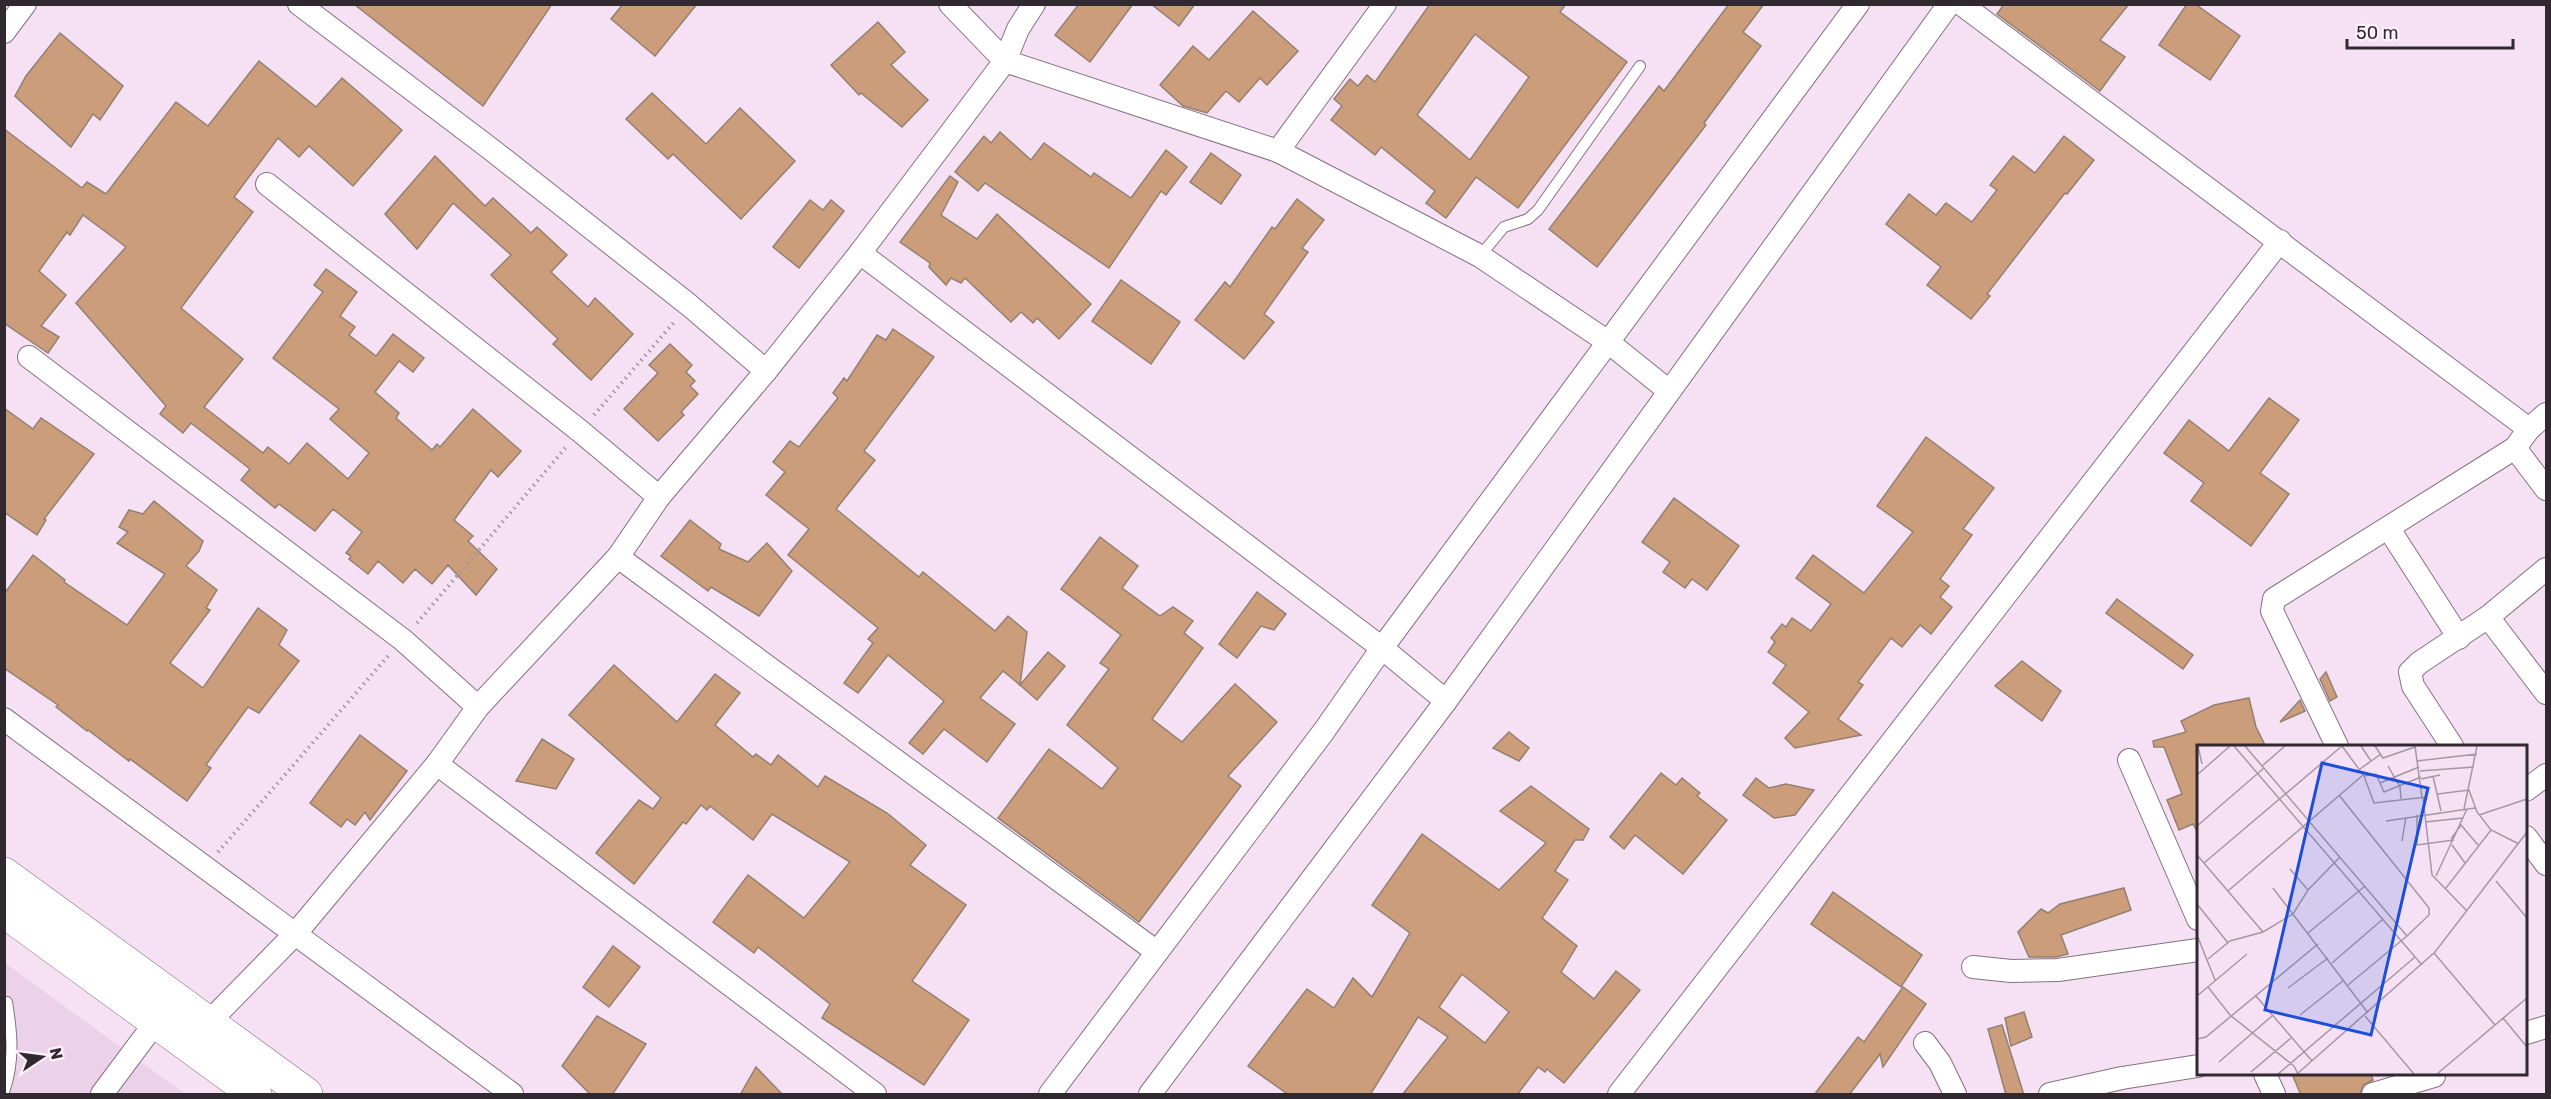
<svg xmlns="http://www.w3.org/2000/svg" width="2551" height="1099" viewBox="0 0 2551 1099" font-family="Rubik,sans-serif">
  <rect width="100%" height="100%" fill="#f5e1f3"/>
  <path fill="#ebd2e8" d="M5,963L185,1094H5Z"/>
  <g fill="#cc9d7b" stroke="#938071" stroke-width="1.5" fill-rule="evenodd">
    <path d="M354,4H552L483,106Z"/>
    <path d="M623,4H697L655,56L611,19Z"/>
    <path d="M1079,4H1133L1090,62L1055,35Z"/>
    <path d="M1151,4H1195L1179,26Z"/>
    <path d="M1430,4H1566L1560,12L1627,62L1518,208L1476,177L1446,218L1426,203L1435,191L1381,147L1375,155L1331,120L1342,106L1334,99L1350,79L1358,86L1367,75L1375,82ZM1475,34L1529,77L1470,160L1417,115Z"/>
    <path d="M1729,4H1764L1743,32L1761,46L1704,123L1706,125L1597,267L1549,229L1659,86L1664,91Z"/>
    <path d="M2004,4H2129L2100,40L2125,57L2100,91L1997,14Z"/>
    <path d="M2187,4H2195L2240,36L2210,80L2159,45Z"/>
    <path d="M1253,11L1298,51L1267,85L1260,78L1239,102L1226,91L1207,113L1183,106L1160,85L1193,46L1209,60Z"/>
    <path d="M878,22L905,52L891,65L928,100L902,127L861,93L859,95L831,65Z"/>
    <path d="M60,33L123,86L100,120L93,114L71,147L15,96L26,76Z"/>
    <path d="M259,61L316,107L342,78L402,130L353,186L309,146L299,157L278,138L234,197L253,212L181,308L243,359L204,407L263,453L268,447L289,464L307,443L348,479L369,453L330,419L339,409L273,358L323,292L314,285L326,269L357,292L340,316L355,327L349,335L376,356L393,334L424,358L413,372L399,361L375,392L399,413L396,418L432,450L437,444L440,447L473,409L521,451L498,477L491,470L454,520L473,536L468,541L497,569L476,595L448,565L432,584L415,569L403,583L378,561L368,574L349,559L351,556L346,553L362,532L333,509L315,531L279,504L275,508L241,480L250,469L191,423L183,433L160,414L166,406L76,303L126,247L83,215L70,235L67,232L39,271L66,295L41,326L59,337L48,353L4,323V129L82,188L87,182L106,194L176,102L208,126Z"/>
    <path d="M652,93L706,144L740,108L795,161L741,219L673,154L668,159L626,119Z"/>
    <path d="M1000,132L1031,160L1044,143L1091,177L1094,173L1131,198L1166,150L1187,167L1166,195L1161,191L1109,268L985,183L978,191L955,172L984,136L991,143Z"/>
    <path d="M2064,136L2094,160L2067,194L2065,193L1987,294L1990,296L1971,319L1927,285L1941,267L1886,224L1909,194L1936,215L1946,203L1972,222L1997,190L1990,185L2013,156L2035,173Z"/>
    <path d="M1211,153L1241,175L1221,204L1190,182Z"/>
    <path d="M435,156L485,206L493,198L531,233L537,227L567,255L551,272L588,307L595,298L633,334L591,380L553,344L558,339L491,275L511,255L453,203L417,249L385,214Z"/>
    <path d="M950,176L958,182L941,215L977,239L997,214L1091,304L1059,339L1037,318L1033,323L1021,312L1011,322L965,278L961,283L951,278L946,285L929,267L930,263L900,242Z"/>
    <path d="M1297,199L1324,220L1302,248L1308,252L1264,314L1274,322L1244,359L1195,320L1225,282L1230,287L1272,227L1275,229Z"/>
    <path d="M810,200L823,210L831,200L844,211L799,268L773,247Z"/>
    <path d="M1121,280L1180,322L1151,364L1092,321Z"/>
    <path d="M893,329L934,357L864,451L875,460L836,509L919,577L923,572L995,631L1008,616L1027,632L1020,685L1003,671L980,698L1015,724L987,762L944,729L923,754L909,743L944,701L888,655L858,693L844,683L873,643L868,639L878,628L788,555L809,529L766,495L785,472L773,462L790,441L799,447L838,398L833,393L844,378L847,381L877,335L886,340Z"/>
    <path d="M670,344L692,365L686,372L695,381L690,386L698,394L681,412L684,415L658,441L624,409L658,373L649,365Z"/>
    <path d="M2269,398L2299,420L2260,473L2289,494L2251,546L2191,501L2204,483L2164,453L2189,420L2229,451Z"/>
    <path d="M4,408L33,429L41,418L94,454L44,519L46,520L37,535L4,512Z"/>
    <path d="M1926,437L1994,488L1963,529L1972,535L1940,579L1949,586L1940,597L1952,607L1931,634L1920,625L1902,647L1891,638L1858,682L1863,685L1838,719L1861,735L1795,748L1785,738L1809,712L1773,683L1786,665L1768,652L1775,642L1771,638L1782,624L1786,627L1792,618L1811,631L1831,604L1796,578L1813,555L1864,593L1913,532L1877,506Z"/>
    <path d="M1674,498L1739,546L1707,590L1692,579L1685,588L1663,572L1670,562L1642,542Z"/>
    <path d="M154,501L203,541L199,551L186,566L217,590L206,608L210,610L170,663L203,688L258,608L287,630L279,645L299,661L259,713L248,707L206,765L211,768L187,801L130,759L129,761L88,730L87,731L56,707L58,705L4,668V594L33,555L65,580L64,582L127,625L165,574L117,543L128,532L119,527L129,510L143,514Z"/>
    <path d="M690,520L721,544L719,549L748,562L767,543L792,571L759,616L711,587L708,591L661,556Z"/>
    <path d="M1100,537L1138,566L1122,588L1160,616L1173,607L1193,621L1184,633L1203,648L1152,719L1182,742L1235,684L1277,722L1228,776L1241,786L1139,922L998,818L1049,749L1102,789L1118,768L1067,725L1109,669L1100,663L1121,635L1061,589Z"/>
    <path d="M1257,592L1286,614L1274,630L1261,626L1237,658L1219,644Z"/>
    <path d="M2117,599L2193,655L2183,669L2106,613Z"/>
    <path d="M1048,652L1065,666L1037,700L1020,685Z"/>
    <path d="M2022,661L2061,691L2042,721L1995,686Z"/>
    <path d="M614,665L677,722L715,674L740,693L715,725L753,757L756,754L771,765L778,755L818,787L825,776L887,813L926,845L910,865L966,905L912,981L969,1020L924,1085L822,1018L830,1004L758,947L754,953L713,922L748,875L804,918L850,862L772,814L753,840L710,806L707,810L701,805L686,824L683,822L634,884L596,853L639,800L653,809L661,798L569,715Z"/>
    <path d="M2326,672L2337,697L2330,701L2320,679Z"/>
    <path d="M2249,698L2256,727L2266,747H2199V834L2193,824L2179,830L2167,800L2182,794L2164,747H2154L2153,741L2186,732L2181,721L2214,705Z"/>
    <path d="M2300,700L2305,711L2280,722Z"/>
    <path d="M1509,732L1529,748L1519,761L1493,748Z"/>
    <path d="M360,735L407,771L370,820L365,812L355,825L347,819L341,827L310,803Z"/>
    <path d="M542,739L574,759L556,789L516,781Z"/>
    <path d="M1661,773L1676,785L1682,778L1700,793L1697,796L1727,820L1683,874L1635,835L1624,849L1610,837Z"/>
    <path d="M1756,778L1769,788L1786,784L1814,790L1795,815L1774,818L1743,795Z"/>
    <path d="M1531,786L1589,829L1583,840H1575L1555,871L1568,880L1542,918L1577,946L1561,972L1594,999L1616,971L1640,990L1564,1083L1547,1069L1545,1072L1538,1067L1517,1095H1402L1448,1037L1418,1017L1370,1095H1289L1248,1066L1307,989L1334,1008L1353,978L1372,997L1410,933L1372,905L1422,834L1499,890L1546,843L1500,811ZM1462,974L1509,1012L1485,1043L1439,1007Z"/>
    <path d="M2124,888L2131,910L2061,935L2068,954L2056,957H2029L2018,932L2041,909L2048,913L2060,904Z"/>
    <path d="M1833,892L1922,955L1901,987L1811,924Z"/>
    <path d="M613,946L640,967L609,1007L583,987Z"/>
    <path d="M1903,987L1926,1004L1883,1067L1880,1054L1849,1095H1814L1858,1037L1864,1042Z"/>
    <path d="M2024,1012L2032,1037L2011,1046L2005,1018Z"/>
    <path d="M597,1016L646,1044L612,1095H591L562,1066Z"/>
    <path d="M2002,1025L2024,1095H2006L1988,1029Z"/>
    <path d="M756,1067L783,1095H740Z"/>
    <path d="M2292,1074H2371L2373,1080L2363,1085L2360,1095H2301Z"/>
  </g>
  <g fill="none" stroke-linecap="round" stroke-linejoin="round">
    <g stroke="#847282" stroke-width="12">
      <g id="lane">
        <path d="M1480,256L1504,227L1528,219L1538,210L1640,66"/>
        <path d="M4,1092C15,1061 12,1033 7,1002"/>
      </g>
    </g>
    <g stroke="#847282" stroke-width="24">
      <g id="street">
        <path d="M299,4L492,150L689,305L766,371"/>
        <path d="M950,4L1005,61L1278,151L1480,256L1608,342L1669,391"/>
        <path d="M1961,4L2529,429"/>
        <path d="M4,32L25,4"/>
        <path d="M1278,151L1385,4"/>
        <path d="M267,184L580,431L659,497"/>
        <path d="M860,253L1382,648L1446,701"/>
        <path d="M29,357L403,640L478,707"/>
        <path d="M2515,448L2546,489"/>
        <path d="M2389,529L2459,638"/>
        <path d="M618,557L1157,952"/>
        <path d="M2488,617L2546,693"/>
        <path d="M4,719L512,1094"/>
        <path d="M2337,746L2272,611L2274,599L2515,448L2529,429L2546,414"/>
        <path d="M2452,746L2413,686L2410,672L2419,663L2488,617L2546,569"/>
        <path d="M2129,760L2198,919"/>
        <path d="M437,764L875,1094"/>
        <path d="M2526,790L2546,775"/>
        <path d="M2526,837L2546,864"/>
        <path d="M1973,967L2011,971L2058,970L2198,950"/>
        <path d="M207,1024L296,933L437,764L478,707L618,557L659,497L766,371L860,253L1005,61L1018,29L1034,4"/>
        <path d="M2526,1033L2546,1027"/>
        <path d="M1925,1043L1940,1063L1955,1094"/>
        <path d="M2265,1074L2274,1094"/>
        <path d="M102,1094L164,1011"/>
        <path d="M1050,1094L1324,731L1382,648L1858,4"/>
        <path d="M1150,1094L1446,701L1949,4"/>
        <path d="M1619,1094L2280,241"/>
        <path d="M2050,1094L2122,1078L2198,1066"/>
        <path d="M2373,1094L2434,1076"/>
      </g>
    </g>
    <g stroke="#847282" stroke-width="34">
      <g id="primary">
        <path d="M4,874L306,1094"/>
        <path d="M4,911L255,1094"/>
      </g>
    </g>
    <g stroke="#a294a1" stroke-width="4" stroke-dasharray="1.5 4.5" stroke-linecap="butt">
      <path d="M594,415L675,321"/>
      <path d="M417,623L567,446"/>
      <path d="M218,852L388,656"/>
    </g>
    <use href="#lane" stroke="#fff" stroke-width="10"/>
    <use href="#street" stroke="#fff" stroke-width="22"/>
    <use href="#primary" stroke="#fff" stroke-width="33"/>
  </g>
  <g transform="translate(2197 745)">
    <rect width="330" height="330" fill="#f5e1f3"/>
    <path fill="none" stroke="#a697a5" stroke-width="1.5" d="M1,1L5,19M37,1L225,220M48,1L210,191M145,1L167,31L177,58L230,52M164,1L174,16M178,1L186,13L218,2M218,1L225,53M220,16L280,9M65,21L88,1M191,21L203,42L204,54M163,24L184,9M223,26L277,22M0,30L33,1M167,31L179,29L187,47L224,32M236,31L244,66M224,34L243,30M183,38L222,22M241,49L272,45L280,67L294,85L322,99M142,50L232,163V170L210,191L151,240M226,53L235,130L270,166M267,64L280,1M220,70V100L257,95M282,70L330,54M189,76L278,63M228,77L266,73M0,81L67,23M254,94L264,80L281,100M205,96L209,72M255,100L268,118M0,110L66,187M7,118L145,1M93,124L111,145M239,131L270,64M299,136L330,173M76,143L171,268M249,143L294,85M31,146L166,30M0,159L31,198M111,188L168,141M0,190L18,235M237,208L298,280M11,214L33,196L66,187L96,169L111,145L143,112M135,218L186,174M11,242L33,270L97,321L101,329M91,243L131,213M58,250L115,316M0,251L50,209M103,270L147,235M168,271L217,329M306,273L330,302M0,294L9,292L121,199M22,317L75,271M54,327L94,293M81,329L218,212M100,329L238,207L330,87M240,329L330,253"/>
    <path fill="#1d4ed8" fill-opacity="0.15" stroke="#1d4ed8" stroke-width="3" d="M125,18L231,43L174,290L68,265Z"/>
    <rect width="330" height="330" fill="none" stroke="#302930" stroke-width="3"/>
  </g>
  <rect width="2551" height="1099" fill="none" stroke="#302930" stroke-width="12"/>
  <g transform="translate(42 1057) rotate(77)" stroke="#fef1fc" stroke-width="4.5" paint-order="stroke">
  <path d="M0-4.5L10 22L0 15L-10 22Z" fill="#302930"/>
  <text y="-9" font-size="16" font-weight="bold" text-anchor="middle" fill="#302930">N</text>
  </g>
  <path d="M2347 39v9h166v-9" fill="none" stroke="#302930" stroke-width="3"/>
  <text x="2356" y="39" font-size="18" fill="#302930" stroke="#fef1fc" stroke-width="4.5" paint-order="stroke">50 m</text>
</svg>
